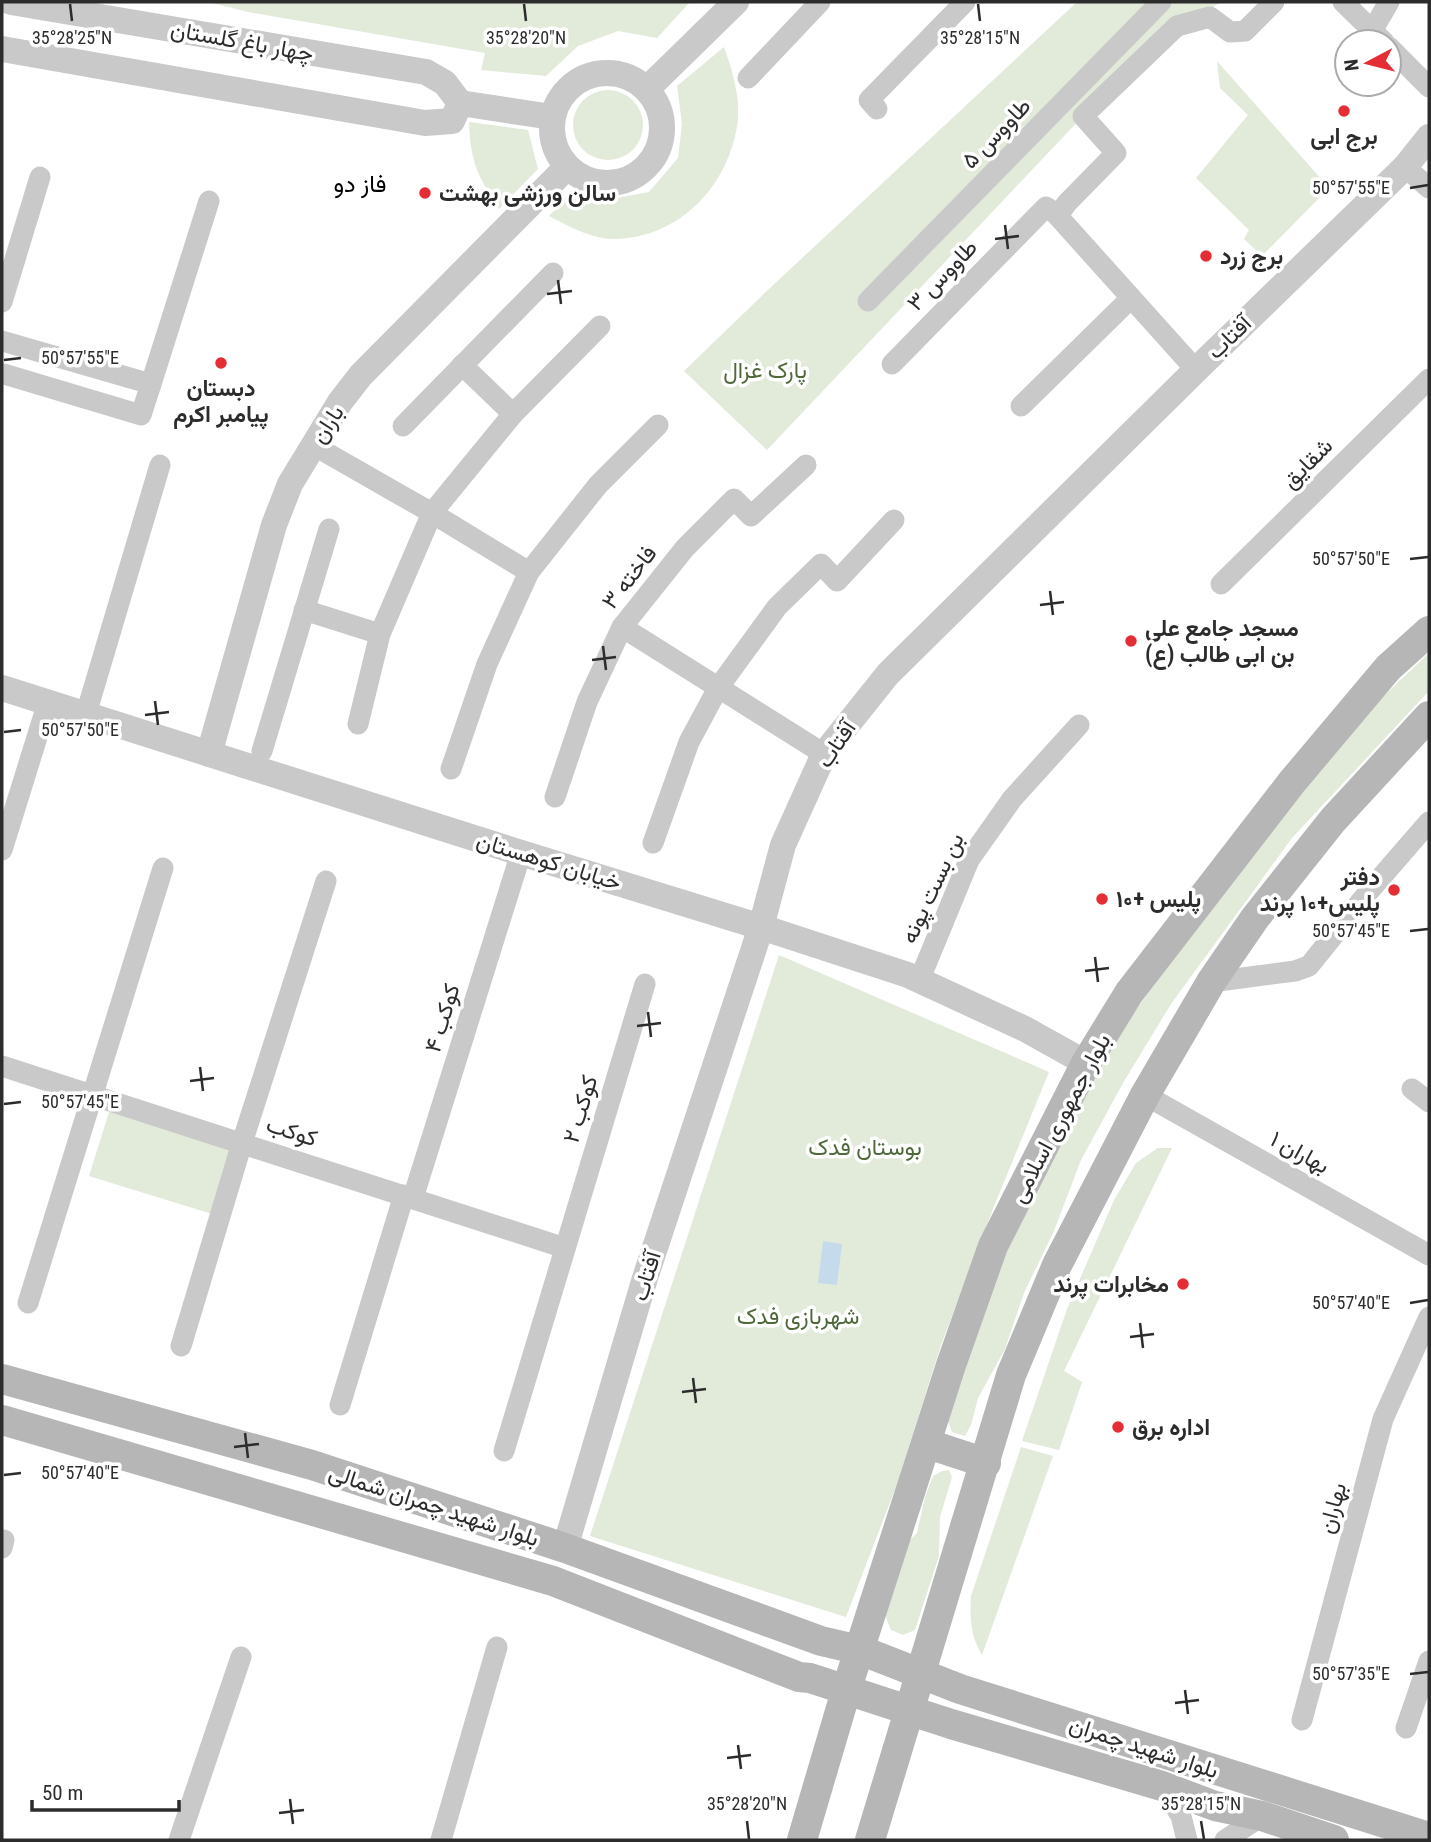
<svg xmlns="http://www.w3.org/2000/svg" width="1431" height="1842" viewBox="0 0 1431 1842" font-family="'Roboto Condensed',Vazirmatn,sans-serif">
  <rect width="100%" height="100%" fill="#fff"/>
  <g fill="#e2eada">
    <path d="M208,2H690L657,38L618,31L578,46L546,76L481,70L485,53L248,12Z"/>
    <path d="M1077,2H1222L1177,26L1083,116L767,450L684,371L771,287Z"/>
    <path d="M724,47C732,70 740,95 738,120C730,184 681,238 614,239C592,239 568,226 549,216L575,189L612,199L649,192L678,158L682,124L677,86Z"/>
    <path d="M1217,61L1329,188L1262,256L1244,239L1249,230L1196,178L1248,115L1220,88Z"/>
    <circle cx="608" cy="125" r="35"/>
    <path d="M469,122L528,130L538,169L499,209C478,177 470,161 469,122Z"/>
    <path d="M1429,653V691L1292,838L1171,1004L1123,1083L1081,1160L1054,1231L1024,1293L1005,1349L978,1398L971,1425L965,1436L952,1432L948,1421L979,1325L1010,1243L1093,1069L1249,854L1375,704Z"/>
    <path d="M779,955L1049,1072L993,1209L941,1345L897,1484L846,1617L590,1536Z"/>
    <path d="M110,1109L232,1148L212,1214L89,1176Z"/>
    <path d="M1158,1148H1172L1064,1371L1082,1382L1059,1450L1022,1441L1067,1309L1114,1200L1136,1163Z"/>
    <path d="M1021,1447L1053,1456L982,1655C970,1636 970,1617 971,1596Z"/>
    <path d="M949,1470L952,1477L940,1517L939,1556L915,1630L903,1635L891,1630L885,1615L904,1546L917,1533L925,1497L933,1476L942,1471Z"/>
  </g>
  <path fill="#c5dbeb" d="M823,1241L842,1244L837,1285L818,1283Z"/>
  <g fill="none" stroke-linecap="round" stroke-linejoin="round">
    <g stroke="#c9c9c9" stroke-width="21">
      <path d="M1343,2L1384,42"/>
      <path d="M1372,31L1389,2"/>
      <path d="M1389,47L1429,87"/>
      <path d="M748,78L820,2"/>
      <path d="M877,109L869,100L965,2"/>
      <path d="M1405,167L1429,188"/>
      <path d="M1055,213L1058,215L1067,203L1116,153L1083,116L1177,26L1210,17L1230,32L1245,31L1274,2"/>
      <path d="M868,301L1161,2"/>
      <path d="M2,302L40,177"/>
      <path d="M2,341L151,384L141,415L4,374"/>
      <path d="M892,364L1046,207L1055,213L1196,370"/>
      <path d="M462,365L513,414"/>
      <path d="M151,384L209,201"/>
      <path d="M1021,406L1131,298"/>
      <path d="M403,426L553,273"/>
      <path d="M313,445L432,513L529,572"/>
      <path d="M1221,584L1429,379"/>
      <path d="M304,610L380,634"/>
      <path d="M622,627L824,754"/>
      <path d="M86,714L160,465"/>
      <path d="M358,724L380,634L432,513L513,414L600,326"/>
      <path d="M262,751L329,529"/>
      <path d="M451,769L487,664L529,572L598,485L658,425"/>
      <path d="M555,797L587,702L622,627L685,548L734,499L751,516L806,465"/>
      <path d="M653,843L689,742L718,688L777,607L821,564L837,581L894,520"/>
      <path d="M2,850L48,702"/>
      <path d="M919,981L969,860L1012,799L1079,725"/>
      <path d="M1211,982L1295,971L1309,966L1370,890L1429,822"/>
      <path d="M2,1066L565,1248"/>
      <path d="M1412,1089L1429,1102"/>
      <path d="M1145,1095L1429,1255"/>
      <path d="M413,1198L521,853"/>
      <path d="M28,1303L163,868"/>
      <path d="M181,1346L242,1143L326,881"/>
      <path d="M340,1405L404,1195"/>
      <path d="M504,1451L645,984"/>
      <path d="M2,1548L4,1540"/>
      <path d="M1302,1720L1383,1419L1429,1317"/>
      <path d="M1406,1728L1429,1661"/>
      <path d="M1162,1786L1181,1816L1187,1840"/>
      <path d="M179,1840L241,1657"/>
      <path d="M441,1840L497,1647"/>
      <path d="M1225,1840L1262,1816"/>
    </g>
    <g stroke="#c9c9c9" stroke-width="26">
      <path d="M11,2L426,72L445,83L460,103"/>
      <path d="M2,49L425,123L452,121L460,103L552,117"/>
      <circle cx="607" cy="128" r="55"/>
      <path d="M647,89L736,2"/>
      <path d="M2,688L521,853L761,927L908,975L1025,1029L1086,1063"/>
      <path d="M209,754L274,525L290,484L340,402L361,375L567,167"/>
      <path d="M565,1548L645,1278L761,927L783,845L824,754L888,674L1196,370L1405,167L1429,137"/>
    </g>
    <g stroke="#b6b6b6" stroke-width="30">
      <path d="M2,1379L312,1465L565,1548L821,1641L860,1650L960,1689L1429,1837"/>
      <path d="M2,1420L553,1581L799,1677L810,1678L951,1724L1162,1786L1215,1806L1262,1816L1334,1840"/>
      <path d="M928,1444L986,1463"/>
      <path d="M802,1840L846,1691L951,1365L993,1246L1086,1063L1129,993L1292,782L1388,668L1429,631"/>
      <path d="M870,1840L1011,1375L1057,1265L1145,1095L1211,982L1255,918L1333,820L1429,716"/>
    </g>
  </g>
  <path fill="none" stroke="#2c2c2c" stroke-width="2.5" d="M70,4L72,21M524,4L526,21M978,4L980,21M1410,188L1428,185M1005,225L1008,249M995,239L1019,236M558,280L561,304M547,294L572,291M4,360L21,358M1410,559L1428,557M1050,591L1053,615M1040,605L1064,602M603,646L606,670M592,660L616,657M155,701L158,725M145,715L169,712M4,732L21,730M1410,931L1428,929M1095,957L1098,982M1085,971L1109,968M648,1012L651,1037M637,1026L661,1023M200,1067L203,1091M190,1081L214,1078M4,1104L21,1102M1410,1303L1428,1300M1140,1323L1143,1348M1130,1337L1154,1334M693,1378L696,1403M682,1392L706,1389M245,1433L248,1458M234,1447L259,1444M4,1475L21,1473M1410,1674L1428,1672M1185,1690L1188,1714M1175,1703L1199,1700M738,1745L741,1769M727,1758L751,1755M290,1799L293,1824M279,1813L304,1810M747,1821L749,1839M1201,1821L1204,1839"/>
  <g fill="#e52d36" stroke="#fff" stroke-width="2.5">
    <circle cx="1344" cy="111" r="7"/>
    <circle cx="425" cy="193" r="7"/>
    <circle cx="1206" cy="256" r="7"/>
    <circle cx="221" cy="363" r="7"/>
    <circle cx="1131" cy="641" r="7"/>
    <circle cx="1394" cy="890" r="7"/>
    <circle cx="1102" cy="899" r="7"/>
    <circle cx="1183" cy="1284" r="7"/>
    <circle cx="1118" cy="1427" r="7"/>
  </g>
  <g text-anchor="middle" stroke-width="7" stroke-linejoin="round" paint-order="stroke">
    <g font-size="23" fill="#2c2c2c" stroke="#fff">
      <text transform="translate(242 41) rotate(10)" y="8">چهار باغ گلستان</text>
      <text transform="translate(996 133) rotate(-46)" y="8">طاووس ۵</text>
      <text transform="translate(942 275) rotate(-46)" y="8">طاووس ۳</text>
      <text transform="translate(1229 337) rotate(-44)" y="8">آفتاب</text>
      <text transform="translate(327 424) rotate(-57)" y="8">باران</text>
      <text transform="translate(1307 463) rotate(-45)" y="8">شقایق</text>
      <text transform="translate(629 577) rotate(-52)" y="8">فاخته ۳</text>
      <text transform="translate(836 744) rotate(-56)" y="8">آفتاب</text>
      <text transform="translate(549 861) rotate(17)" y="8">خیابان کوهستان</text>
      <text transform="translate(932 888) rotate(-65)" y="8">بن بست پونه</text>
      <text transform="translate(442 1018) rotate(-73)" y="8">کوکب ۴</text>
      <text transform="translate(580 1109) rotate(-73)" y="8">کوکب ۲</text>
      <text transform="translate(1060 1118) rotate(-62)" y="8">بلوار جمهوری اسلامی</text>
      <text transform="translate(292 1131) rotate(18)" y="8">کوکب</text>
      <text transform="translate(1300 1152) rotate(29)" y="8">بهاران ۱</text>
      <text transform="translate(646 1276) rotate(-73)" y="8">آفتاب</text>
      <text transform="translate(434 1505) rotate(18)" y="8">بلوار شهید چمران شمالی</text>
      <text transform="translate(1332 1508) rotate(-75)" y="8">بهاران</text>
      <text transform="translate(1144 1747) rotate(18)" y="8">بلوار شهید چمران</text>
    </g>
    <g font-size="23" font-weight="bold" fill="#2c2c2c" stroke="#fff" text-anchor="start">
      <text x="1344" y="144" text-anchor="middle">برج ابی</text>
      <text x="439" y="201">سالن ورزشی بهشت</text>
      <text x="1220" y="264">برج زرد</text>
      <text x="221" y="396" text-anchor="middle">دبستان<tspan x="221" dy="26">پیامبر اکرم</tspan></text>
      <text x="1145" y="636">مسجد جامع علی<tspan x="1145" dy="26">بن ابی طالب (ع)</tspan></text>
      <text x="1380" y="885" text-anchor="end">دفتر<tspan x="1380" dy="26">پلیس+۱۰ پرند</tspan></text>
      <text x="1116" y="907">پلیس +۱۰</text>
      <text x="1169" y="1292" text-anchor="end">مخابرات پرند</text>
      <text x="1132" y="1435">اداره برق</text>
    </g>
    <g font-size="23" fill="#4e683a" stroke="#fff">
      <text x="765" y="378">پارک غزال</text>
      <text x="865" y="1155">بوستان فدک</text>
      <text x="798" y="1324">شهربازی فدک</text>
    </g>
    <g font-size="24" fill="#000" stroke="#fff">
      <text x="360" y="192">فاز دو</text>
    </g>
  </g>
  <g font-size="18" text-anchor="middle" fill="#2c2c2c" stroke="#fff" stroke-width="7" stroke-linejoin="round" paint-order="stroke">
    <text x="72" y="44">35°28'25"N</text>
    <text x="526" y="44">35°28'20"N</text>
    <text x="980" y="44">35°28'15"N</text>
    <text x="1351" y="194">50°57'55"E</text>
    <text x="80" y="364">50°57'55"E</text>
    <text x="1351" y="565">50°57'50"E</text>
    <text x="80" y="736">50°57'50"E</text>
    <text x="1351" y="937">50°57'45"E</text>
    <text x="80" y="1108">50°57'45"E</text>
    <text x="1351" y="1309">50°57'40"E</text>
    <text x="80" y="1479">50°57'40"E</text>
    <text x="1351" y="1680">50°57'35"E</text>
    <text x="747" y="1810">35°28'20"N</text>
    <text x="1201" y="1810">35°28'15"N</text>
  </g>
  <rect width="1431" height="1842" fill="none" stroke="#2c2c2c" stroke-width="7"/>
  <g transform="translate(1368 63) rotate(263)"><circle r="33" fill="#ffffff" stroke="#ababab" stroke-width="2"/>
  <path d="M0-5L12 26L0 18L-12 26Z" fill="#e52d36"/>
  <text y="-10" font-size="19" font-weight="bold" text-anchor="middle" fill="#2c2c2c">N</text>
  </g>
  <path d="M32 1800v10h147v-10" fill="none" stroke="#2c2c2c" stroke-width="3.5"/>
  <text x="42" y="1800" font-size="21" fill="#2c2c2c" stroke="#ffffff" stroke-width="5" paint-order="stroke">50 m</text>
</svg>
